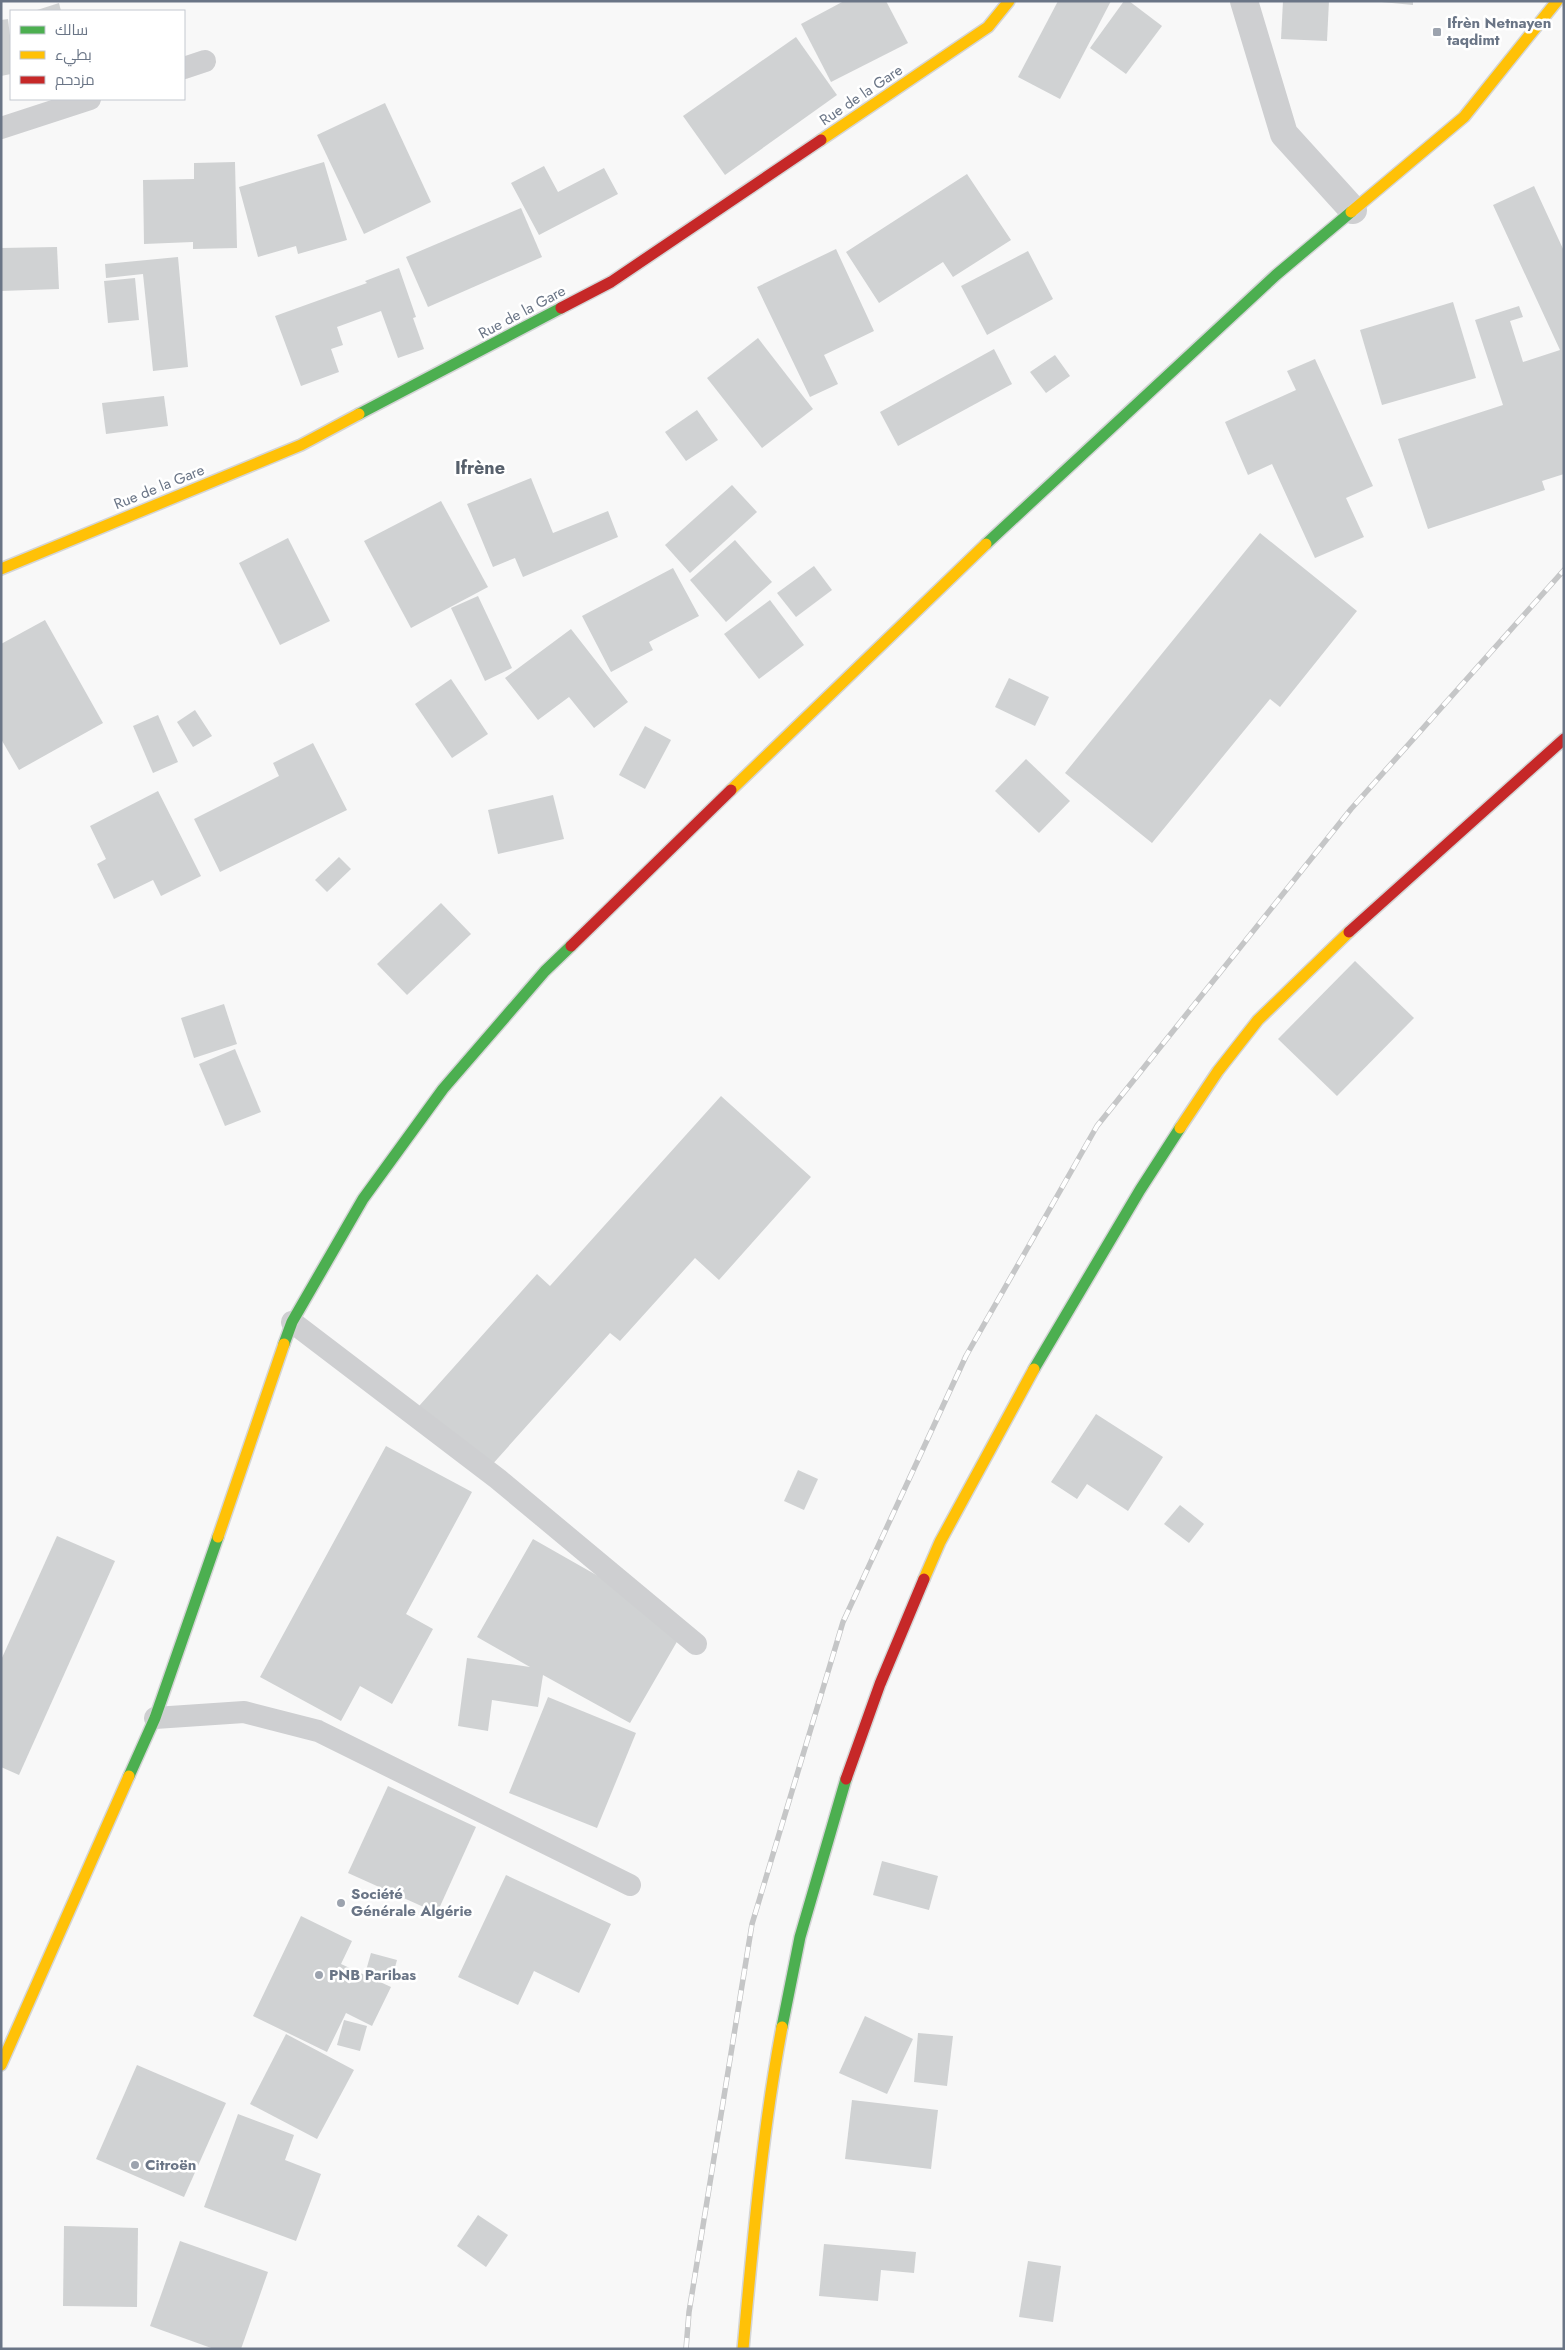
<svg xmlns="http://www.w3.org/2000/svg" width="1565" height="2350" viewBox="0 0 1565 2350" font-family="Jost,Cairo,sans-serif">
  <rect width="100%" height="100%" fill="#f8f8f8"/>
  <g fill="#d0d2d3">
    <path d="M844,1H886L908,43L831,82L801,24Z"/>
    <path d="M1058,1H1111L1060,99L1018,77Z"/>
    <path d="M1124,1H1129L1162,26L1126,74L1090,48Z"/>
    <path d="M1283,1H1329L1327,41L1281,39Z"/>
    <path d="M1371,1H1413V5Z"/>
    <path d="M59,3L61,11H34Z"/>
    <path d="M8,19L11,44V74L1,76V20Z"/>
    <path d="M796,37L837,95L725,175L683,116Z"/>
    <path d="M385,103L431,202L364,234L317,135Z"/>
    <path d="M235,162L237,248L193,249V242L144,244L143,180L194,179V163Z"/>
    <path d="M324,162L347,240L298,254L296,246L258,257L239,187Z"/>
    <path d="M544,166L558,192L604,168L618,194L539,235L511,183Z"/>
    <path d="M967,174L1011,240L953,277L943,262L879,303L846,252Z"/>
    <path d="M1534,186L1564,251V474L1542,481L1545,490L1428,529L1398,439L1503,405L1475,320L1519,306L1523,317L1510,321L1523,362L1560,350L1493,205Z"/>
    <path d="M521,208L542,257L428,307L406,257Z"/>
    <path d="M57,247L59,289L1,291V248Z"/>
    <path d="M836,249L874,331L824,355L838,384L810,397L757,287Z"/>
    <path d="M1028,251L1053,299L987,335L961,286Z"/>
    <path d="M178,257L188,367L153,371L143,274L106,278L105,264Z"/>
    <path d="M399,268L416,317L413,318L424,349L398,358L381,311L337,327L343,345L331,349L339,372L301,386L275,316L367,283L365,281Z"/>
    <path d="M135,278L139,320L108,323L104,281Z"/>
    <path d="M1453,302L1476,378L1382,405L1360,330Z"/>
    <path d="M758,338L813,409L762,448L707,378Z"/>
    <path d="M994,349L1012,384L898,446L880,412Z"/>
    <path d="M1055,355L1070,376L1046,393L1030,372Z"/>
    <path d="M1315,359L1373,486L1346,498L1364,537L1315,558L1272,464L1248,475L1225,422L1296,390L1287,371Z"/>
    <path d="M164,396L168,426L106,434L102,403Z"/>
    <path d="M697,410L718,440L686,461L665,432Z"/>
    <path d="M531,478L553,533L608,511L618,537L523,577L515,558L493,567L467,504Z"/>
    <path d="M732,485L757,512L690,573L665,545Z"/>
    <path d="M441,501L488,587L411,628L364,541Z"/>
    <path d="M1260,533L1357,611L1280,707L1270,699L1152,843L1065,773Z"/>
    <path d="M288,538L330,621L280,645L239,563Z"/>
    <path d="M735,540L772,582L726,622L690,580Z"/>
    <path d="M814,566L832,590L796,617L777,593Z"/>
    <path d="M673,568L699,616L649,642L653,650L611,672L582,616Z"/>
    <path d="M478,596L512,668L485,681L451,608Z"/>
    <path d="M770,600L804,645L759,679L724,634Z"/>
    <path d="M45,620L103,723L19,770L1,739V644Z"/>
    <path d="M571,629L628,702L594,728L569,697L538,720L505,678Z"/>
    <path d="M1009,678L1049,697L1035,726L995,707Z"/>
    <path d="M451,679L488,734L452,758L415,704Z"/>
    <path d="M195,710L212,736L193,747L177,722Z"/>
    <path d="M158,715L178,762L153,773L133,726Z"/>
    <path d="M645,726L671,740L645,789L619,775Z"/>
    <path d="M313,743L347,810L220,872L194,819L279,776L273,763Z"/>
    <path d="M1026,759L1070,801L1039,833L995,791Z"/>
    <path d="M158,791L201,876L161,896L153,880L114,899L97,864L106,859L90,826Z"/>
    <path d="M553,795L564,839L498,854L488,810Z"/>
    <path d="M339,857L351,869L327,892L315,880Z"/>
    <path d="M441,903L471,934L407,995L377,964Z"/>
    <path d="M1355,961L1414,1018L1337,1096L1278,1039Z"/>
    <path d="M224,1004L237,1044L194,1058L181,1018Z"/>
    <path d="M235,1049L261,1112L225,1126L199,1064Z"/>
    <path d="M721,1096L811,1177L719,1280L695,1258L620,1341L610,1333L481,1477L411,1415L537,1274L550,1286Z"/>
    <path d="M1096,1414L1163,1457L1128,1511L1087,1484L1077,1499L1051,1482Z"/>
    <path d="M386,1446L472,1492L406,1614L433,1629L392,1704L360,1686L341,1721L260,1677Z"/>
    <path d="M798,1470L818,1479L804,1510L784,1501Z"/>
    <path d="M1180,1505L1204,1524L1189,1543L1164,1524Z"/>
    <path d="M57,1536L115,1561L19,1775L1,1767V1660Z"/>
    <path d="M533,1539L686,1626L630,1723L543,1675L538,1707L492,1700L488,1731L458,1726L467,1658L530,1667L477,1637Z"/>
    <path d="M548,1697L636,1733L597,1828L509,1793Z"/>
    <path d="M388,1786L476,1827L437,1913L348,1873Z"/>
    <path d="M882,1861L938,1876L929,1910L873,1895Z"/>
    <path d="M506,1875L611,1924L579,1993L534,1971L518,2005L458,1977Z"/>
    <path d="M301,1916L352,1941L341,1964L391,1987L372,2026L346,2013L327,2052L253,2016Z"/>
    <path d="M371,1953L397,1960L391,1982L365,1974Z"/>
    <path d="M865,2016L913,2039L887,2094L839,2073Z"/>
    <path d="M344,2020L367,2026L360,2051L337,2045Z"/>
    <path d="M918,2033L953,2036L947,2086L914,2082Z"/>
    <path d="M286,2034L354,2070L317,2139L250,2104Z"/>
    <path d="M137,2065L226,2103L184,2197L96,2159Z"/>
    <path d="M852,2100L938,2110L931,2169L845,2159Z"/>
    <path d="M238,2114L294,2135L285,2160L321,2174L296,2241L204,2207Z"/>
    <path d="M478,2215L508,2235L486,2267L457,2246Z"/>
    <path d="M64,2226L138,2228L137,2307L63,2306Z"/>
    <path d="M180,2241L268,2272L241,2349H214L150,2326Z"/>
    <path d="M824,2244L916,2252L914,2273L881,2270L878,2301L819,2296Z"/>
    <path d="M1028,2261L1061,2266L1053,2322L1019,2317Z"/>
  </g>
  <g fill="none" stroke-linecap="round" stroke-linejoin="round">
    <g stroke="#d4d5d6" stroke-width="14">
      <g id="fast">
        <path d="M359,414L561,308"/>
        <path d="M986,544L1276,275L1351,212"/>
        <path d="M284,1344L292,1322L363,1199L443,1089L545,971L571,946"/>
        <path d="M1034,1369L1140,1190L1180,1128"/>
        <path d="M129,1776L155,1718L218,1537"/>
        <path d="M782,2027L800,1937L846,1779"/>
      </g>
    </g>
    <g stroke="#d4d5d6" stroke-width="14">
      <g id="slow">
        <path d="M821,140L988,27L1009,1"/>
        <path d="M1351,212L1464,117L1557,1"/>
        <path d="M1,569L301,445L359,414"/>
        <path d="M731,790L986,544"/>
        <path d="M1180,1128L1218,1071L1258,1020L1349,932"/>
        <path d="M218,1537L284,1344"/>
        <path d="M924,1579L940,1542L1034,1369"/>
        <path d="M1,2065L129,1776"/>
        <path d="M743,2349C753,2241 762,2133 782,2027"/>
      </g>
    </g>
    <g stroke="#d4d5d6" stroke-width="14">
      <g id="jam">
        <path d="M561,308L611,282L821,140"/>
        <path d="M1349,932L1564,739"/>
        <path d="M571,946L731,790"/>
        <path d="M846,1779L880,1684L924,1579"/>
      </g>
    </g>
    <g stroke="#cecfd1" stroke-width="22">
      <path d="M184,68L205,61"/>
      <path d="M1,128L90,99"/>
      <path d="M292,1322L498,1479L696,1644"/>
      <path d="M155,1718L244,1712L318,1731L630,1885"/>
    </g>
    <path stroke="#cecfd1" stroke-width="28" d="M1244,1L1284,134L1353,210"/>
    <use href="#fast" stroke="#4caf50" stroke-width="11"/>
    <use href="#slow" stroke="#ffc107" stroke-width="11"/>
    <use href="#jam" stroke="#c62828" stroke-width="11"/>
    <g stroke="#c5c6c7" stroke-width="5.5">
      <path id="rail" d="M686,2349L689,2312L752,1924L843,1622L966,1356L1097,1126L1351,809L1564,570"/>
    </g>
    <use href="#rail" stroke="#fff" stroke-width="4" stroke-dasharray="11" stroke-linecap="butt"/>
  </g>
  <g fill="#9ca3ae" stroke="#fff" stroke-width="2">
    <rect x="1432" y="27" width="10" height="10" rx="2.5"/>
    <circle cx="341" cy="1903" r="5"/>
    <circle cx="319" cy="1975" r="5"/>
    <circle cx="135" cy="2165" r="5"/>
  </g>
  <g text-anchor="middle" stroke-width="5" stroke-linejoin="round" paint-order="stroke">
    <g font-size="15" font-weight="bold" fill="#6a7586" stroke="#fff" text-anchor="start">
      <text x="1447" y="28">Ifrèn Netnayen<tspan x="1447" dy="17">taqdimt</tspan></text>
      <text x="351" y="1899">Société<tspan x="351" dy="17">Générale Algérie</tspan></text>
      <text x="329" y="1980">PNB Paribas</text>
      <text x="145" y="2170">Citroën</text>
    </g>
    <g font-size="15" fill="#6a7586" stroke="#fff">
      <text transform="translate(861 95) rotate(-34)" y="5">Rue de la Gare</text>
      <text transform="translate(522 312) rotate(-28)" y="5">Rue de la Gare</text>
      <text transform="translate(159 487) rotate(-22)" y="5">Rue de la Gare</text>
    </g>
    <g font-size="18" font-weight="bold" fill="#57606c" stroke="#fff">
      <text x="480" y="474">Ifrène</text>
    </g>
  </g>
  <rect width="1565" height="2350" fill="none" stroke="#6a7586" stroke-width="5"/>
  <rect x="10" y="10" width="175" height="90" fill="#ffffff" stroke="#c3c8cf"/>
  <rect x="20" y="26" width="25" height="8" fill="#4caf50" stroke="#c3c8cf"/>
  <text x="55" y="35" font-size="15" fill="#6a7586">سالك</text>
  <rect x="20" y="51" width="25" height="8" fill="#ffc107" stroke="#c3c8cf"/>
  <text x="55" y="60" font-size="15" fill="#6a7586">بطيء</text>
  <rect x="20" y="76" width="25" height="8" fill="#c62828" stroke="#c3c8cf"/>
  <text x="55" y="85" font-size="15" fill="#6a7586">مزدحم</text>
</svg>
